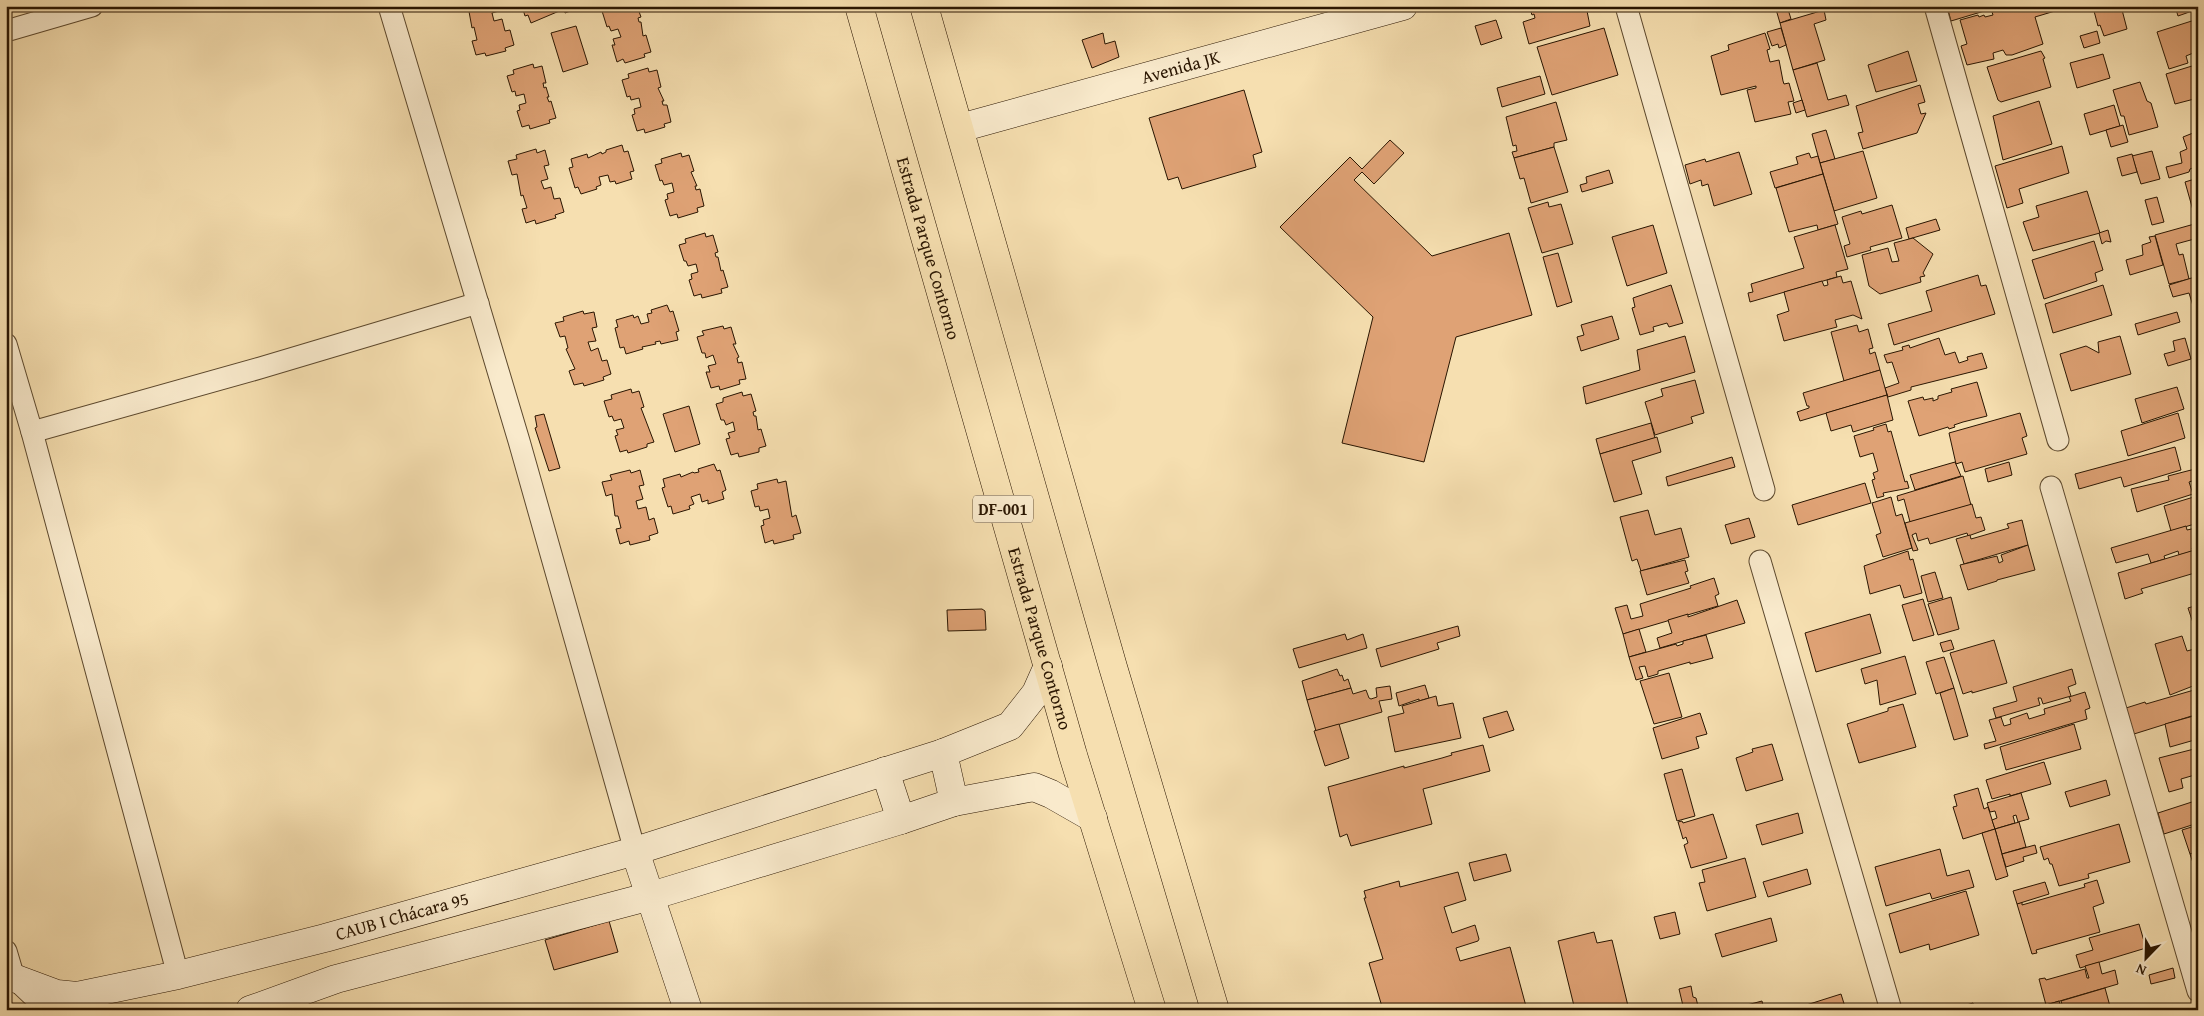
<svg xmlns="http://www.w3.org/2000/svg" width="2204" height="1016" viewBox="0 0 2204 1016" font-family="'Gentium Book Plus',serif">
  <rect width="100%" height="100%" fill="#f6dfb0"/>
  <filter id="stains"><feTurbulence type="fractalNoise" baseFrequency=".004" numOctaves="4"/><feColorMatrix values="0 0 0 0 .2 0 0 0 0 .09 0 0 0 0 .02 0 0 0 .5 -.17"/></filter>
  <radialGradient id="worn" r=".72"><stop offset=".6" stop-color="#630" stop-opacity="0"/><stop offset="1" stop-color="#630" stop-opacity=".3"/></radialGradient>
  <g fill="#dfa275" stroke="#291501">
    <path d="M462,6H497L499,11L492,13L494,21L502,19L505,31L510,30L514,45L505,48L506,51L486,56L485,53L476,55L472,41L477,40L474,27L472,28L468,6L462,8Z"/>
    <path d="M522,6H581V7L565,13L564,9L531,23L528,15L525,16Z"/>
    <path d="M608,6H637L641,17L638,18L639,22H641L643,36L646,35L651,52L644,54L645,57L625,63L623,59L617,62L612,45H615L613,39L621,37L618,29L611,31L609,26L607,27L602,11L609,8Z"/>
    <path d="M1529,6H1586L1590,26L1529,44L1523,22L1535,18L1534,14L1532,15Z"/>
    <path d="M1775,6H1787L1791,19L1780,23Z"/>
    <path d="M1796,6H1818L1798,12Z"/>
    <path d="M1947,6H2001L1951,21Z"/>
    <path d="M2013,6H2065V8L2035,17L2043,44L2012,55H2006L2003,50L1993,53L1994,59L1967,65L1961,46L1967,44L1960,20L1978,15L1979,17L1984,15L1985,17L1993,15L1992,12Z"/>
    <path d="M2095,6H2121L2127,29L2104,36L2100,25L2098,26L2094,11H2096Z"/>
    <path d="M2175,6H2194L2195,10L2178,16Z"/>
    <path d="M1824,10L1826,20L1814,24L1825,60L1793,70L1780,23Z"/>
    <path d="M2198,19V51L2186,56L2188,63L2169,69L2157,32Z"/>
    <path d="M1496,20L1502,38L1481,45L1475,26Z"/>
    <path d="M576,26L588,64L563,72L551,33Z"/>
    <path d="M1604,28L1618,75L1552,95L1537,47Z"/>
    <path d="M1781,28L1786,45L1779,48L1778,44L1772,46L1767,32Z"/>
    <path d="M2097,31L2100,43L2084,48L2080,36Z"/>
    <path d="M1103,33L1105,44L1115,41L1119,57L1092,68L1082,40Z"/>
    <path d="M1765,33L1770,49L1767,50L1770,62L1779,60L1783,81L1784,84L1789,83L1794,101L1788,102L1791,114L1755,122L1747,90L1756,88V86L1721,95L1711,56L1729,50L1728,45Z"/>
    <path d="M1908,51L1917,81L1876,92L1868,65Z"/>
    <path d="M2041,51L2045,58L2043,59L2051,87L2001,102L1998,100L1987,67Z"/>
    <path d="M2103,54L2110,78L2077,88L2070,63Z"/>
    <path d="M1817,63L1828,100L1846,95L1849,105L1807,117L1793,70Z"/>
    <path d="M533,64L534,68L542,66L546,83H543L544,88L546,87L549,97H547L549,102L551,101L556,118L549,120L550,123L530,129L529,125L522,127L517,111L520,110L519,105L526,103L524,94L516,96L515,91L512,92L507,76L514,74L513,70Z"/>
    <path d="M2192,66L2193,69L2198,68V98L2175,104L2166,74Z"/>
    <path d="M648,68L649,72L657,70L661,87L658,88L664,101H662L663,105H667L671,122L664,124L665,127L645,133L644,129L637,131L632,115L635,114L634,109L641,107L639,98L631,100L630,96L627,97L622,80L629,78L628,74Z"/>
    <path d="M1540,76L1545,94L1502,107L1497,88Z"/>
    <path d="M2140,82L2147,101L2151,103L2158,127L2129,135L2124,116H2121L2113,90Z"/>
    <path d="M1920,85L1925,102L1918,104L1921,114L1926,113L1917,133L1863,149L1858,133L1863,132L1856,106Z"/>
    <path d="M1244,90L1262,152L1253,155L1256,167L1182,189L1178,177L1168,180L1149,118Z"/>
    <path d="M1802,100L1805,110L1796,113L1793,103Z"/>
    <path d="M2039,101L2052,144L2003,160L1993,116Z"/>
    <path d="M1556,102L1567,140L1554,143V147L1514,158L1512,152L1517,151L1516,145L1513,146L1506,117Z"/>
    <path d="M2114,105L2120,126L2090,135L2084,114Z"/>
    <path d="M2123,125L2128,142L2111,147L2106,130Z"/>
    <path d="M1826,130L1835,159L1820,163L1812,134Z"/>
    <path d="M2198,131V166L2190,169L2189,172L2169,178L2166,167L2182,163L2180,152L2187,149L2183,137Z"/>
    <path d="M1390,140L1404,153L1374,184L1362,172L1354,180L1432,256L1509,233L1532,315L1456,337L1424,462L1342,443L1373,317L1280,227L1350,157L1362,169Z"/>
    <path d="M622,145L624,152L628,151L634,171L630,172L632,179L616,184L615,181L610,182L608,175L599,177L601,185L596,187L597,189L581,194L578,187L575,188L569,168L573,167L571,159L587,154L588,158L601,152L602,154L606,152V150Z"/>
    <path d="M2062,146L2069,173L2019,189L2023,203L2007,208L1995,166Z"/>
    <path d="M1554,147L1568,192L1531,203L1524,178L1520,179L1514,158Z"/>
    <path d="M536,149L537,153L545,150L549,165L544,166L548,179L541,181L544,189L551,187L554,199L560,198L564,212L555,215L556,218L536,224L535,220L526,223L522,209L527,208L523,195L521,196L517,174L512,175L508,161L517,159L516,155Z"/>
    <path d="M1863,151L1877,198L1834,211L1820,163Z"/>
    <path d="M2152,151L2160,179L2141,184L2132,156Z"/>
    <path d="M1739,152L1752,194L1714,206L1708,184L1702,186L1701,180L1690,184L1685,165L1705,159L1706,162Z"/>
    <path d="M681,153L682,157L689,155L694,171L691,172L697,186H695L696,190L700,189L704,206L697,208L698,212L678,218L677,214L670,216L665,200L668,199L667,194L674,192L672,183L664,185L662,180L660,181L655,165L662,163L661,159Z"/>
    <path d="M1809,153L1811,158L1818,156L1823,174L1775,188L1770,172L1798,164L1796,157Z"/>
    <path d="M2132,154L2137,172L2122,176L2117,158Z"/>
    <path d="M1609,170L1613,183L1582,192L1580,185L1587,183L1586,177Z"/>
    <path d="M1823,174L1838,224L1818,230L1817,225L1789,232L1776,188Z"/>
    <path d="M2198,178V220L2196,221L2185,182Z"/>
    <path d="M2087,191L2100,233L2033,251L2023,222L2039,217L2036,206Z"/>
    <path d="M2157,197L2164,222L2152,225L2145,200Z"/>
    <path d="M1548,202L1549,207L1561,204L1573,244L1542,253L1528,208Z"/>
    <path d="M1892,205L1902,238L1870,247L1871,250L1847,257L1844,246L1850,244L1842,217L1861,211L1862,214Z"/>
    <path d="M1936,219L1940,230L1909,239L1906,228Z"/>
    <path d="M2198,223V238L2176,244L2179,255L2183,254L2189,279L2169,284L2155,235Z"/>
    <path d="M1653,225L1667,273L1627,286L1612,237Z"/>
    <path d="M1835,225L1848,269L1836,272L1837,277L1750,302L1748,293L1753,292L1751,284L1804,268L1794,237Z"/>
    <path d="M2108,230L2111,242L2106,241L2102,244L2099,233Z"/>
    <path d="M705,233L706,237L713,235L718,252L715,253L716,257H718L721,271L723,270L728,287L721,289L722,293L702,298L701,294L694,296L689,280L692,279L691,274L698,272L696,264L688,266L686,261H684L679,245L686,243L685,239Z"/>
    <path d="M2155,236L2163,265L2130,275L2126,260L2143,255L2142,245L2151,242L2149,237Z"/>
    <path d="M1913,238L1933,254L1923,273L1925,276L1920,277L1921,282L1880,294L1869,286L1862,255L1888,248L1892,262L1899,261L1894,243Z"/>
    <path d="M2094,241L2103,270L2095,273L2097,281L2044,299L2032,260Z"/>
    <path d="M1558,253L1572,302L1557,307L1543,257Z"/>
    <path d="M1978,275L1981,286L1986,285L1995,314L1894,345L1888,324L1932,311L1926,291Z"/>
    <path d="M1841,276L1843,283L1851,281L1862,319L1853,315L1835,320L1837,327L1784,341L1777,315L1789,311L1784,292L1822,281L1824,286L1828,285L1827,280Z"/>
    <path d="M2198,276V322L2189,293L2173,297L2169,285Z"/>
    <path d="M1671,285L1683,323L1669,327L1667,323L1653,327L1654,331L1640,335L1632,308L1635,307L1633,298Z"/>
    <path d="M2103,285L2112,315L2053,333L2045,304Z"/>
    <path d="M667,305L670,312L673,311L679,331L676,332L678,340L661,344L660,341L655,342L656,344L642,347L643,349L626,354L624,347L620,348L615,328L618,327L616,320L633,315L634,318L638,316L641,324L649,322L647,314L652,313L651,310Z"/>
    <path d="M583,311L584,314L594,312L597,327L592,328L596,341L588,342L591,351L598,348L602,361L607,360L611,374L603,377L604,380L584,386L583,383L574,385L569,371L575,369L566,349L568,348L565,336L560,337L555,323L564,321L563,317Z"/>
    <path d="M2177,312L2180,322L2138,335L2135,324Z"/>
    <path d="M1612,316L1619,339L1581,351L1577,337L1584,335L1581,325Z"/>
    <path d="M1857,325L1859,332L1868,329L1873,348L1869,349L1870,354L1875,352L1880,370L1844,381L1831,332Z"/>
    <path d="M723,326L724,329L731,327L736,344H733L739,357L737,358L738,363L742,362L746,379L739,380L740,384L720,390L719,386L711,388L706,372H710L708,366L716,364L713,355L706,358L705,353H702L697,337L704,335L702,331Z"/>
    <path d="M1685,336L1695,372L1586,404L1583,387L1640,370L1637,350Z"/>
    <path d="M2120,336L2131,374L2071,391L2060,354L2086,346L2099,353L2098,342Z"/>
    <path d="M1939,338L1945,355L1955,352L1959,363L1968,360L1967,357L1982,353L1987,368L1911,387V390L1888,397L1885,388L1899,383L1892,362L1887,363L1884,355L1903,350L1902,347L1909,345L1910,348Z"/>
    <path d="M2185,338L2191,359L2168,366L2164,354L2175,351L2173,341Z"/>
    <path d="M1880,370L1887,395L1800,421L1797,412L1809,408V406H1807L1803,393Z"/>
    <path d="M1695,380L1704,413L1691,417L1693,423L1655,435L1645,402L1663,396L1661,389Z"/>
    <path d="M1977,382L1987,416L1963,422L1954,425L1955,427L1949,429L1948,427L1919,436L1908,401L1923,397L1924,400L1933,398V401L1938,399V396L1952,392L1951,389Z"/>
    <path d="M2177,387L2184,409L2142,423L2135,399Z"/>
    <path d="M631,389L632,393L639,391L644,407L641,408L654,442L647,444V447L628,453L627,450L620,452L615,436L618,435L616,430L624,428L621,419L614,421L612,416L609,417L604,401L612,399L611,395Z"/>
    <path d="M742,392L743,396L751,394L756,411L753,412L754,416H756L758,430L761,429L766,446L759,448V452L739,457L738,453L731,455L726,439L730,438L728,433L735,431L733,422L726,425L724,420H721L716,404L723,402V398Z"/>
    <path d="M1887,395L1893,420L1853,432L1851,425L1831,431L1826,413Z"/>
    <path d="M689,406L700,444L675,452L663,414Z"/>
    <path d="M2020,413L2027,436L2022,438L2027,454L1965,472L1962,462L1956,464L1949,433Z"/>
    <path d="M2178,413L2185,438L2128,456L2121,431Z"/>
    <path d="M544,414L560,468L549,471L535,428L537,427L535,416Z"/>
    <path d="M1651,423L1655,438L1600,454L1596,439Z"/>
    <path d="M1886,424L1888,432L1891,431L1905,482L1907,481L1909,488L1883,493L1884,496L1877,498L1872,480L1875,479L1873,473L1878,471L1873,453L1860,457L1854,436L1874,430L1873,428Z"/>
    <path d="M1657,437L1661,452L1632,461L1642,494L1614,502L1600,454Z"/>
    <path d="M2175,447L2181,470L2124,487L2121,477L2079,489L2075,474Z"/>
    <path d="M1732,457L1735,467L1668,486L1666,477Z"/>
    <path d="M1955,462L1961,476L1915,490L1910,475Z"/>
    <path d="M2009,462L2012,475L1988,482L1985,469Z"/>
    <path d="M714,464L717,471L720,470L726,490L722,492L724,499L708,504V500L702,502L700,494L691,497L694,504L689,506L690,509L673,514L671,506L668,507L662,488L665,487L663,479L680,474L681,477L693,472L694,473L699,472L698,469Z"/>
    <path d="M2195,469L2198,479L2189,482L2193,494L2137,512L2131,489L2169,480L2168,476Z"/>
    <path d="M630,470L631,473L640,470L644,485L639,486L643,499L636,501L638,509L646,507L649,520L654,518L658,533L649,536L650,540L630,545L629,541L620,544L616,529L621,528L618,516H615L612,494L606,496L602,482L612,480L610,475Z"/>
    <path d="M1963,476L1971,505L1910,522L1904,499L1898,501L1897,496Z"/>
    <path d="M777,479L778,483L786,481L792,517L796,515L801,533L793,535L794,539L774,544L773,540L765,543L761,526L764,525L763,520L770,518L768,509L760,511L759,506L755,507L751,491L758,489L757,484Z"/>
    <path d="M1865,483L1871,503L1798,525L1792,505Z"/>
    <path d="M2197,496L2198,523L2171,531L2164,506Z"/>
    <path d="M1891,497L1896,516L1902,514L1912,548L1883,557L1876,535L1881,533L1872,503Z"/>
    <path d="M1972,504L1976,518L1981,517L1985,530L1968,536L1967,533L1930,544L1928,538L1918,541L1916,533L1912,535L1918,550L1913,551L1905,523Z"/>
    <path d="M1648,510L1655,535L1681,528L1689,557L1641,571L1637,559L1632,561L1620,517Z"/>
    <path d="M1749,518L1755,537L1731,544L1725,525Z"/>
    <path d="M2022,520L2028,545L1964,564L1956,539L1970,535L1971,539L1985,535L2009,528L2007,524Z"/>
    <path d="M2198,523V546L2192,548L2193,551L2179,555L2178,551L2164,556L2165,559L2151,563L2148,554L2116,563L2111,548L2186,526L2187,530L2196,528L2194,524Z"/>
    <path d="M2028,545L2035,570L1997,580V581L1968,590L1960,565L1997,556L1999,563L2003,561L2001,555Z"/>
    <path d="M2198,549V572L2141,589L2143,593L2125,599L2118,573Z"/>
    <path d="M1908,551L1910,560L1913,559L1922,593L1904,598L1900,585L1870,594L1864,566Z"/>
    <path d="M1685,560L1688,571L1685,572L1689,583L1647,595L1640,571Z"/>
    <path d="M1935,572L1943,598L1928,602L1921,576Z"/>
    <path d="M1714,578L1719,594L1715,596L1718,606L1623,634L1615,608L1627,605L1631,619L1643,616L1640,604L1691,588L1690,586Z"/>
    <path d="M1951,597L1959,629L1938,635L1928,604Z"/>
    <path d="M1923,599L1934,635L1913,641L1902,605Z"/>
    <path d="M1737,600L1745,623L1660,648L1657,638L1672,633L1668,620L1688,614V617Z"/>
    <path d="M2198,605V632H2196L2188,608Z"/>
    <path d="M982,609L985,611L986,630L948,631L947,610Z"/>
    <path d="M1870,614L1881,653L1816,672L1805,633Z"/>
    <path d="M1458,626L1460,636L1437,643L1439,649L1381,667L1376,649Z"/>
    <path d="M1639,629L1646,652L1629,657L1623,634Z"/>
    <path d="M1345,634L1347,640L1363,634L1367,648L1299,668L1293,649Z"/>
    <path d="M1706,635L1713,658L1690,664V662L1658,671V674L1648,677L1645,666L1639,667L1643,678L1636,680L1629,657L1676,644L1677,646L1683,644V641Z"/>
    <path d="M2182,636L2187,651L2198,648V684L2170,695L2155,644Z"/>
    <path d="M1951,640L1954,649L1943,652L1940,643Z"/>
    <path d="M1994,640L2007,683L1972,693V691L1963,694L1950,653Z"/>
    <path d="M1905,656L1916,694L1880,705L1877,680L1865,684L1861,669Z"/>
    <path d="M1944,657L1954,688L1936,694L1926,662Z"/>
    <path d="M1337,669L1340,676L1342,675L1344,681L1348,679L1351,688L1307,700L1302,681Z"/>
    <path d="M2072,669L2076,684L2068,687L2071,696L2043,704L2041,698H2038L2040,705L1996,718L1993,708L2017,701L2013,687Z"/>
    <path d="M1669,673L1682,717L1654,724L1640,681Z"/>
    <path d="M1425,685L1429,698L1419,701V699L1399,706L1396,693Z"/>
    <path d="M1390,686L1392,699L1379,701L1382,712L1316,731L1307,700L1351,688L1353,694L1366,690L1369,698L1371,699L1377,697L1376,688Z"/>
    <path d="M2198,687V714L2134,734L2126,708L2145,702L2146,704L2194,690L2193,688Z"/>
    <path d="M1954,688L1968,736L1954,740L1940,693Z"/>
    <path d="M2085,692L2090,708L2085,710L2087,719L1985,749L1984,744L1996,741L1989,720L2001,717L2004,726L2011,724L2010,719L2027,713L2029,719L2045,714L2044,709L2071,701L2069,697Z"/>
    <path d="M1436,696L1438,706L1453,703L1461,738L1395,752L1388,717L1404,713L1402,706Z"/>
    <path d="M1903,704L1916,747L1859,763L1847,724L1888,711V708Z"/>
    <path d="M1507,711L1514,730L1489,738L1483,718Z"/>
    <path d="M1700,713L1707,734L1696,737L1699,748L1662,759L1653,728Z"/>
    <path d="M2197,715L2198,739L2170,747L2165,724Z"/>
    <path d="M1339,724L1349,758L1325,766L1314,731Z"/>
    <path d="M2074,724L2081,749L2006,770L2000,747Z"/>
    <path d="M1772,744L1783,780L1746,791L1736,758L1753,752L1752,749Z"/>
    <path d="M1483,745L1490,771L1423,789L1432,824L1351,846L1347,834L1340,837L1328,787L1404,766V768L1442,758L1452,755L1451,753Z"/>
    <path d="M2198,748V774L2181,779L2183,788L2169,792L2159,758Z"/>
    <path d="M2044,762L2051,784L2010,796V794L1992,799L1986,780Z"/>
    <path d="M1682,769L1695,816L1677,821L1664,774Z"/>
    <path d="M2106,780L2110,795L2070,807L2065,792Z"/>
    <path d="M1978,788L1984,809L1988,807L1995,829L1963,839L1953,807L1957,806L1954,795Z"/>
    <path d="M2021,793L2029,819L2018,822L2016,815L2013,816L2015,823L1995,829L1992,820L1997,818L1995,811L1990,812L1987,803Z"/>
    <path d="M2198,800V823L2164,834L2158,813Z"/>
    <path d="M1798,813L1803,833L1762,845L1756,825Z"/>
    <path d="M1713,814L1727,858L1691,868L1684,845L1688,843L1686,837L1683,839L1678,822L1682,821L1683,823Z"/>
    <path d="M2019,822L2026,847L2002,854L1995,829Z"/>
    <path d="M2119,824L2130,862L2088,874L2089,878L2059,886L2052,864H2050L2048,858L2044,860L2040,847Z"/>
    <path d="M2198,825V851L2190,854L2182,830Z"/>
    <path d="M1995,829L2008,876L1996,880L1982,833Z"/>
    <path d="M2035,845L2037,853L2023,857L2024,861L2006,867L2002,854Z"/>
    <path d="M1940,849L1947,876L1969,870L1974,887L1932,899L1930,893L1886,906L1875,867Z"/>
    <path d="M2198,851V872H2196L2190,854Z"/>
    <path d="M1506,854L1511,871L1474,881L1469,863Z"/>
    <path d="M1745,858L1756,897L1707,911L1699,883L1705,882L1702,870Z"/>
    <path d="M1807,869L1811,884L1768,897L1763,882Z"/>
    <path d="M1458,872L1466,900L1444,907L1452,933L1475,925L1479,939L1478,941L1456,948L1460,961L1510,947L1527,1010H1383L1369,963L1383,959L1364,898H1366L1364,891L1399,881L1400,887Z"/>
    <path d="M2097,880L2104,903L2093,907L2100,932L2036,950L2037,953L2032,954L2017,904L2022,902V905L2085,887L2084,884Z"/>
    <path d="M2045,882L2049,894L2017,904L2013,891Z"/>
    <path d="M1966,891L1979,935L1930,950L1929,944L1900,953L1889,914Z"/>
    <path d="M1675,912L1680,934L1660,939L1654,917Z"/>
    <path d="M1771,918L1777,941L1722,957L1715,934Z"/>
    <path d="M609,921L618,952L554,970L545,940Z"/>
    <path d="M2139,924L2146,948L2080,968L2076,955L2093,950L2089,938Z"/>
    <path d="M1594,932L1597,943L1612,940L1629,1010H1575L1558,941Z"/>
    <path d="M2099,962L2102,974L2115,970L2118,984L2046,1005L2039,979L2045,978L2046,980L2085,969L2087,978H2089L2085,966Z"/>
    <path d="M2173,968L2175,978L2151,984L2149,975Z"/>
    <path d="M1691,986L1693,997L1696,998L1699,1010H1684L1679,989Z"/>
    <path d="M2105,988L2111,1010H2064L2061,1001Z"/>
    <path d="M1841,994L1846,1010H1800V1007Z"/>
    <path d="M1762,1001L1764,1010H1749L1747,1005Z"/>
    <path d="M2059,1001L2062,1010H2048L2046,1005Z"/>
    <path d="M1973,1003L1975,1010H1950Z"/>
  </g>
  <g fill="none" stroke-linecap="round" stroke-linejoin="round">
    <g stroke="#5c482d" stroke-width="23">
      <g id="street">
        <path d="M389,6L519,441L635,851"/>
        <path d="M1626,6L1764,490"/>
        <path d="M1935,6L2058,440"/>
        <path d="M6,31L92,6"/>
        <path d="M6,344L32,432L178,975"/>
        <path d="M32,432L260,368L478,303"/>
        <path d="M2051,487L2198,991"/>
        <path d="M1760,561L1891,1010"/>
        <path d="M6,951L14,978L48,1010"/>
      </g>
    </g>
    <g stroke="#291501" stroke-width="29">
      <g id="secondary">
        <path id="s1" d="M960,128L1403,6"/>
        <path d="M943,753L954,802"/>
        <path d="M885,771L901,820"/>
        <path d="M635,851L688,1010"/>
        <path id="s2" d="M6,977L14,978L57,994L77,996L178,975L325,938L635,851L943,753L1010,726L1036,693L1048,666"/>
        <path d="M250,1010L336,979L651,896L901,820L954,802L1034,787L1051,794L1093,818"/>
      </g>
    </g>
    <g stroke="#291501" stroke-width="29">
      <g id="highway">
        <path id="s3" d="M859,6L1073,755L1152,1010"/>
        <path d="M924,6L1113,667L1215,1010"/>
      </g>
    </g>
    <use href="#street" stroke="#f9eacc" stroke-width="21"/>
    <use href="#secondary" stroke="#f9eacc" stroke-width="28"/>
    <use href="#highway" stroke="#f6dfb0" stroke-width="28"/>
  </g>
  <g text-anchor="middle" stroke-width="4" stroke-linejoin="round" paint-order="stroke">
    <rect fill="#f9eacc" stroke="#67553e" stroke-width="1" x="973" y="495.5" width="60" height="27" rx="4"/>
    <g font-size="16" font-weight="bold" fill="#291501">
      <text x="1003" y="515">DF-001</text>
    </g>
    <g font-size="18" fill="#291501" stroke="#f9eacc">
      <text dy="6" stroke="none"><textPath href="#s1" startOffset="229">Avenida JK</textPath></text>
      <text dy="6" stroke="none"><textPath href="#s3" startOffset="252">Estrada Parque Contorno</textPath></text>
      <text dy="6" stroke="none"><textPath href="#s3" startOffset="658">Estrada Parque Contorno</textPath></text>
      <text dy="6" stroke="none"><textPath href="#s2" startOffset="409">CAUB I Chácara 95</textPath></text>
    </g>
  </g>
  <rect width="2204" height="1016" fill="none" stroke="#f6dfb0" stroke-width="25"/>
  <rect x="8" y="8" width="2189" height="1001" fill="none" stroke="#291501" stroke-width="2.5"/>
  <rect x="12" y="12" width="2179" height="991" fill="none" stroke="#291501"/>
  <g transform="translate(2146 958) rotate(203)" stroke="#f9eacc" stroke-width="4" paint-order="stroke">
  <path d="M0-4L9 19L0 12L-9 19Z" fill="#291501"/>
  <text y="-8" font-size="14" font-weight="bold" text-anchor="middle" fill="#291501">N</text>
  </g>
  <rect width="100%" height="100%" filter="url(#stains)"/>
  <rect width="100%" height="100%" fill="url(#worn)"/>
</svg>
